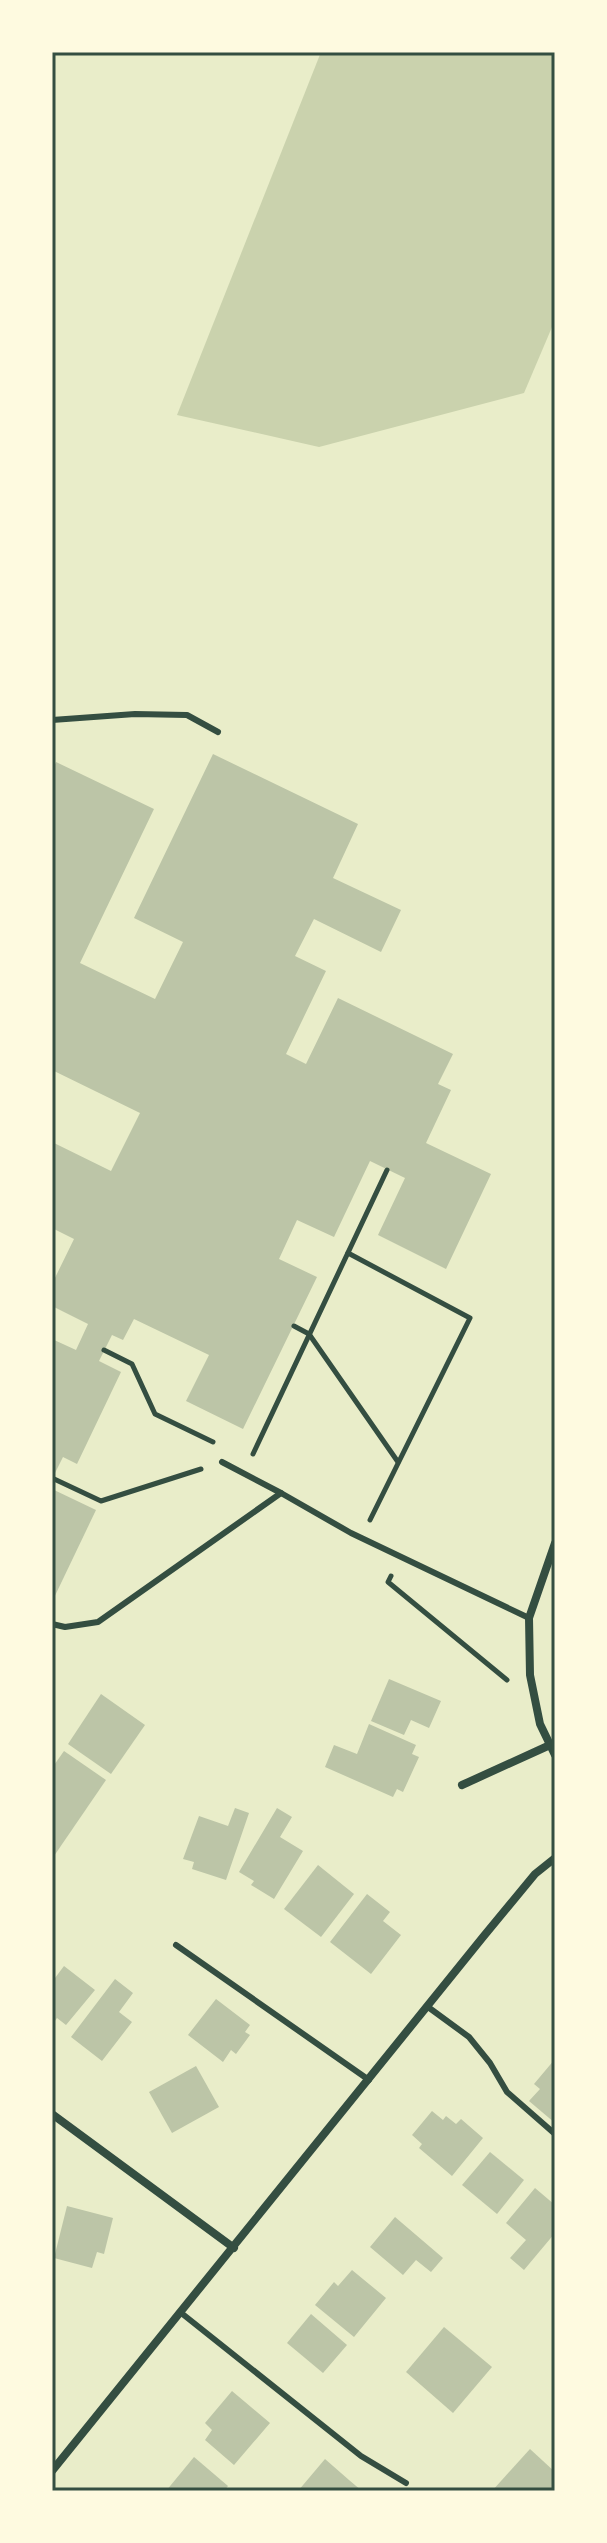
<svg xmlns="http://www.w3.org/2000/svg" width="607" height="2543" viewBox="0 0 607 2543" font-family="Cabin,sans-serif">
  <rect width="100%" height="100%" fill="#e9edc9"/>
  <path fill="#cad2ad" d="M321,52H555V320L524,393L319,447L177,415Z"/>
  <g fill="#bcc5a7">
    <path d="M213,754L358,824L333,878L401,910L381,952L314,919L295,956L326,971L286,1054L306,1064L338,998L453,1054L438,1084L451,1090L426,1143L491,1174L446,1269L378,1235L405,1178L370,1161L334,1237L297,1220L279,1259L317,1277L243,1429L186,1401L209,1355L134,1319L123,1340L112,1335L99,1361L121,1372L77,1464L63,1457L52,1479V1339L76,1350L88,1324L52,1306V1284L74,1239L52,1228V1142L111,1171L140,1113L52,1070V771L56,762L154,809L80,963L155,999L183,942L134,918Z"/>
    <path d="M52,1489L96,1510L52,1602Z"/>
    <path d="M389,1679L441,1701L429,1728L411,1720L404,1735L371,1721Z"/>
    <path d="M101,1694L145,1725L111,1774L68,1744Z"/>
    <path d="M369,1724L416,1745L412,1754L419,1757L403,1792L397,1789L393,1797L325,1767L334,1745L357,1754Z"/>
    <path d="M64,1751L106,1780L54,1856L52,1854V1768Z"/>
    <path d="M235,1808L249,1813L226,1880L192,1869L194,1862L183,1859L199,1816L228,1826Z"/>
    <path d="M277,1808L292,1817L280,1837L303,1851L274,1899L251,1885L254,1881L239,1872Z"/>
    <path d="M318,1865L354,1894L321,1937L284,1909Z"/>
    <path d="M367,1894L390,1912L383,1921L401,1935L371,1974L330,1942Z"/>
    <path d="M64,1966L95,1990L66,2025L57,2018L52,2025V1982Z"/>
    <path d="M115,1979L133,1993L119,2012L132,2022L102,2061L71,2037Z"/>
    <path d="M216,1999L250,2025L245,2032L250,2035L236,2054L231,2050L223,2062L188,2035Z"/>
    <path d="M555,2059V2123L529,2101L540,2089L534,2084Z"/>
    <path d="M196,2066L219,2107L172,2133L149,2092Z"/>
    <path d="M432,2111L443,2120L446,2116L456,2124L461,2119L483,2138L452,2176L419,2148L422,2144L412,2135Z"/>
    <path d="M490,2152L524,2180L497,2214L462,2185Z"/>
    <path d="M535,2188L555,2205V2233L524,2270L510,2258L526,2240L506,2223Z"/>
    <path d="M67,2206L113,2218L104,2254L97,2252L92,2268L54,2258Z"/>
    <path d="M395,2217L443,2258L431,2272L416,2260L403,2275L370,2247Z"/>
    <path d="M352,2270L386,2298L354,2337L315,2305L334,2282L338,2286Z"/>
    <path d="M311,2314L347,2345L323,2373L287,2343Z"/>
    <path d="M444,2327L492,2367L453,2413L406,2372Z"/>
    <path d="M232,2391L270,2423L234,2465L205,2440L212,2430L205,2423Z"/>
    <path d="M530,2449L555,2472V2491H492Z"/>
    <path d="M194,2457L228,2486L224,2491H166Z"/>
    <path d="M325,2459L349,2480L362,2491H298Z"/>
  </g>
  <g fill="none" stroke-linecap="round" stroke-linejoin="round">
    <g stroke="#344e41" stroke-width="5">
      <path d="M348,1253L470,1318L370,1520"/>
      <path d="M294,1326L309,1334L398,1462"/>
      <path d="M104,1350L132,1364L155,1414L213,1442"/>
      <path d="M253,1454L387,1170"/>
      <path d="M52,1478L101,1501L201,1469"/>
      <path d="M391,1576L388,1582L507,1680"/>
    </g>
    <g stroke="#344e41" stroke-width="6">
      <path d="M52,720L135,714L187,715L218,732"/>
      <path d="M222,1462L281,1493"/>
      <path d="M52,1624L65,1627L98,1622L281,1493L351,1533L529,1618"/>
      <path d="M176,1945L369,2080"/>
      <path d="M428,2007L469,2037L490,2063L507,2092L555,2134"/>
      <path d="M180,2312L361,2456L406,2483"/>
    </g>
    <g stroke="#344e41" stroke-width="8">
      <path d="M555,1543L529,1618L530,1675L540,1724L555,1755"/>
      <path d="M462,1785L550,1745"/>
      <path d="M52,2114L234,2248"/>
      <path d="M52,2471L483,1937L535,1874L555,1858"/>
    </g>
  </g>
  <rect width="607" height="2543" fill="none" stroke="#fefae0" stroke-width="108"/>
  <rect x="54" y="54" width="499" height="2435" fill="none" stroke="#344e41" stroke-width="3"/>
</svg>
